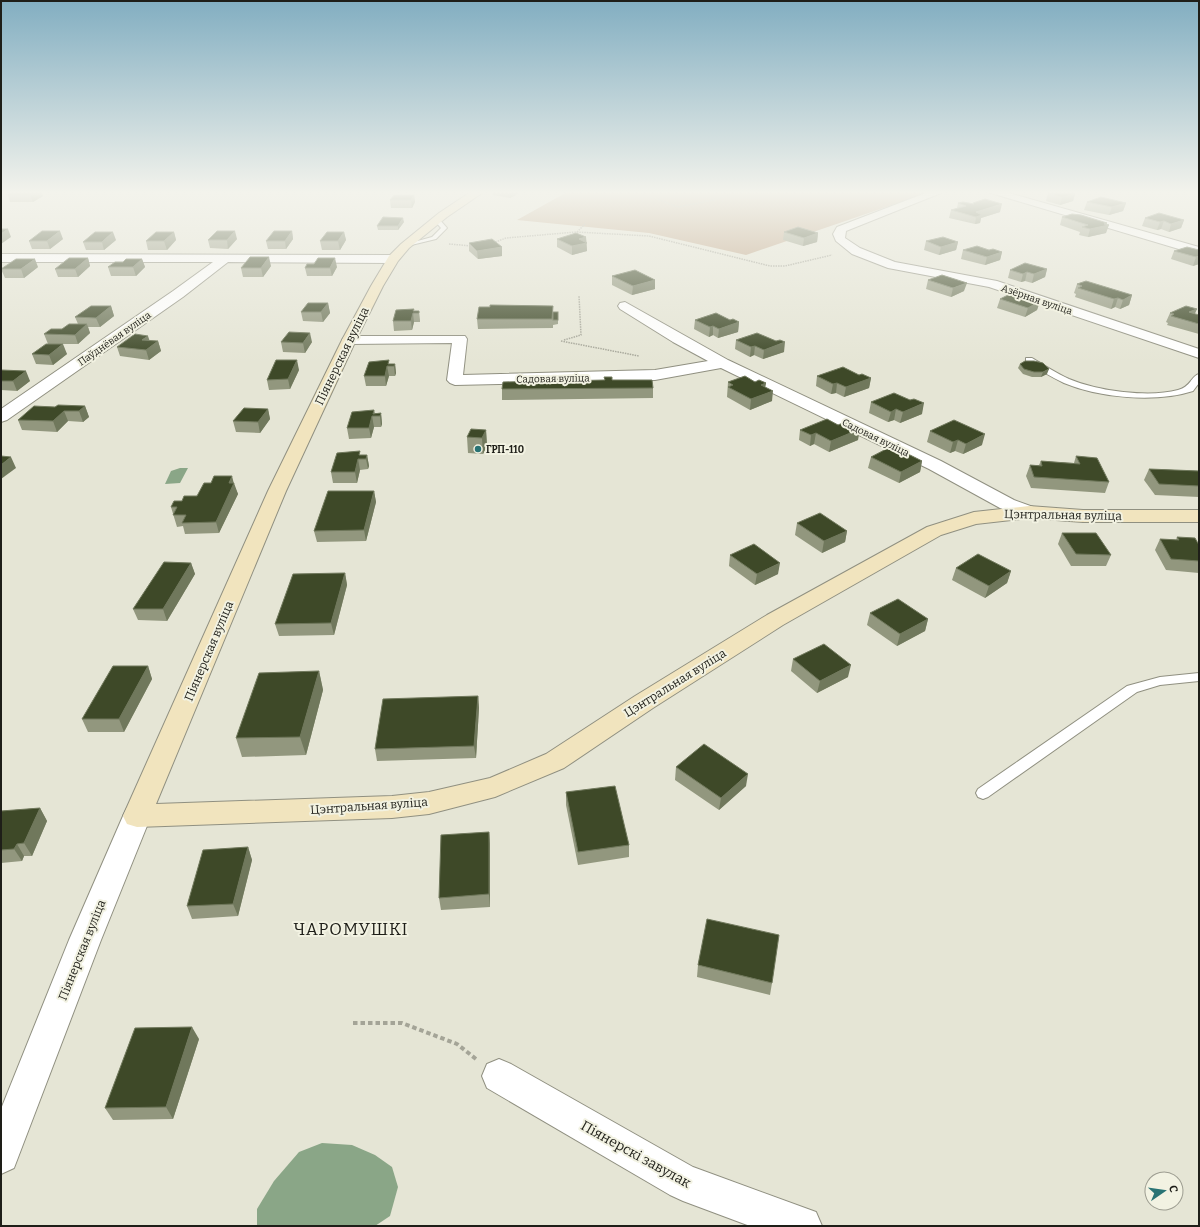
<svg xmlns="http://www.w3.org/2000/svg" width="1200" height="1227" viewBox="0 0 1200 1227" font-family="Bitter,serif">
  <rect width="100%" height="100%" fill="#e5e5d5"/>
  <path fill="#bca081" d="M569,191H933L746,255L649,233L517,220Z"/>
  <g fill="#8aa687">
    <path d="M180,468H188L180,483L165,484L171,471Z"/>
    <path d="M322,1143L352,1145L375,1155L392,1167L398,1187L390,1216L375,1226H257V1209L274,1181L299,1152Z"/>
  </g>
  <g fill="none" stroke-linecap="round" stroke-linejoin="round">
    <g stroke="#909081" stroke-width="2">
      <g id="lane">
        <path d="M435,219H439L447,228L436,239L403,247V245L432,237L441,228L434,220Z"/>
        <path d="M1026,358H1032C1044,365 1056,373 1069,379C1097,391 1149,398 1178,390C1191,387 1191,376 1199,374V383L1193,391C1156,403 1100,398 1064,383C1051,377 1039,369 1026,362Z"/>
        <path d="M1199,673V681L1160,685L1137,692L988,797L983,799L978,797L976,793L978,789L1127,686L1160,677Z"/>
      </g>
    </g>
    <g stroke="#909081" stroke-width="2">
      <g id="street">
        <path d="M931,191H946L846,231L845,238L860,248L895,262L997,281L1199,349V358L989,287L888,268L852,254L836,241L833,234L837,227Z"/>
        <path d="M984,191H1002L1199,247V255Z"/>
        <path d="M1,254L393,255L399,259L393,263L228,262L183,297L7,420L1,422V409L173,291L213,262H1Z"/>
        <path d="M625,302L728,360L941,461L1014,500L1036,508L1039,512L1036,516L1029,518L1000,508L929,469L721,368L655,380L455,385L450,383L447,380L452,343L349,344L344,343L342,340L344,337L349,336H465L467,339L463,375L655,370L708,361L673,342L620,309L618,306L620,303Z"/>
        <path d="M137,805L147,808L151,816L101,940L14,1168L1,1174V1109L69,940L123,816L127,808Z"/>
        <path d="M499,1059L511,1064L693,1167L816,1212L822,1226H750L683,1201L670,1195L487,1088L482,1076L487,1064Z"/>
      </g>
    </g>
    <g stroke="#909081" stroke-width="2">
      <path id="secondary" d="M472,191H485L447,217L409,248L398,261L383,286L356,340L286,491L156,804L392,796L429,792L490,778L546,754L635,696L767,615L927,527L974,512L1029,506L1083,510H1199V522H1083L1029,518L976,524L941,535L783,625L653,708L564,768L495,797L429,814L392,818L137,827L127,824L123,816L268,491L342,340L371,286L389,256L401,244L439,213Z"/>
    </g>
    <g stroke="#a4a497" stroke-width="1.5" stroke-dasharray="1.5 1" stroke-linecap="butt">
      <path d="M636,191L678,207L713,200L740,191"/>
      <path d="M577,232L585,224"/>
      <path d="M493,243L506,238L576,232L649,236L770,266H785L832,255"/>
      <path d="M449,244L472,246"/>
      <path d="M564,340L581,335L579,296"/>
      <path d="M561,341L639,356"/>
    </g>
    <path stroke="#a4a497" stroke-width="4" stroke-dasharray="4.5 3" stroke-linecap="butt" d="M353,1023H402L457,1044L476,1059"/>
    <use href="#lane" fill="#fff" fill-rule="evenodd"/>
    <use href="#street" fill="#fff" fill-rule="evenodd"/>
    <use href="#secondary" fill="#f1e4be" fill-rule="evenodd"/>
  </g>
  <g fill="#92977e">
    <path d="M13,191H41L43,196L33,202H10L8,195Z"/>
    <path d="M493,191H519V193L510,198L493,195Z"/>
    <path d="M1048,193L1075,194L1073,201L1060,205L1046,201Z"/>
    <path d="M414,195L415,202L412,208H391L390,200Z"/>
    <path d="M1087,202L1126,203L1123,211L1109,215L1084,210Z"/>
    <path d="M958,203L1000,212L981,218L980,223L975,224L949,218L951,210L957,208Z"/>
    <path d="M1062,217L1107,225L1106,233L1088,237L1079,235L1080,232L1060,225Z"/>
    <path d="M1145,218L1184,220L1181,228L1169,232L1161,229L1157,230L1142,226Z"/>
    <path d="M404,222L398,230H378L377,226Z"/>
    <path d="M292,231L293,239L286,249H268L266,241Z"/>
    <path d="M174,232L176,240L167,250H148L146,241Z"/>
    <path d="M344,232L346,240L340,250H322L320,241Z"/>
    <path d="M784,232L818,233L817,242L803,246L783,240Z"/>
    <path d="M586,237L587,251L572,255L557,247V239Z"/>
    <path d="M63,239L50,249H32L29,241Z"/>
    <path d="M237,239L228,249L210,248L208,240Z"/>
    <path d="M116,240L104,250H86L83,242Z"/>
    <path d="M926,241L958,242L956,250L939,255L924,250Z"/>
    <path d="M469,243L502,247V256L478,259L469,251Z"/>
    <path d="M963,250H989L1002,252L1000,260L985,265L961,259Z"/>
    <path d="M1199,250V264L1193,266L1171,259L1174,251Z"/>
    <path d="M88,258L90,266L78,277H58L55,269Z"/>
    <path d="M142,259L145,267L136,276H111L108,267L123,262Z"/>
    <path d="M271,266L263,277H243L241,268Z"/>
    <path d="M38,267L24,278H5L1,269Z"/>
    <path d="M337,267L332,276H307L305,268Z"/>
    <path d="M1047,269L1045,277L1032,283L1025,281L1021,282L1008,278L1010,270Z"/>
    <path d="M612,276L655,280V289L632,295L612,285Z"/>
    <path d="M928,280L964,291L951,297L926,289Z"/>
    <path d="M1077,284L1132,295L1129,305L1120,309L1115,307L1111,309L1075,297L1076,294L1074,293Z"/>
    <path d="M1000,299L1040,301L1037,310L1025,317L997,308Z"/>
    <path d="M328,303L330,313L323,322L303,321L301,312Z"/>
    <path d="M111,306L114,316L100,327H88L90,333L78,344H54L67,354L53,365L36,364L32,354L48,344L44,334L62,329L78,324L75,317Z"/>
    <path d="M414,311H419L420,320V322H414L412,330L394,331L393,321Z"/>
    <path d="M553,312H558V324L553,325V323V328L478,329L477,319Z"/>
    <path d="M1170,313L1195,314L1199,315V334L1167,325L1168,323L1166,322Z"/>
    <path d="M695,320H730L739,322L738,332L718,338L713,335L709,337L694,329Z"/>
    <path d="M736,340L776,341L784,352L763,359L754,355L750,357L735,349Z"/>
    <path d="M158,341L161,351L149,360L120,356L117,347Z"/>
    <path d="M281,342H312L305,353L283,352Z"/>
    <path d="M389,364H395L396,373L395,376H389L386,386H366L364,376Z"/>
    <path d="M1020,364L1047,374L1041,377H1032L1023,374L1018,368Z"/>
    <path d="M1,370L30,381L17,391L1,390Z"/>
    <path d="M299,370L290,389L269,390L267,380Z"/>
    <path d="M859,375L871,378L869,388L844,397L836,393L831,394L816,386L817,376Z"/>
    <path d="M612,380L653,388V398L502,400V389L562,381Z"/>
    <path d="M728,382H755L766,383L765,387L772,401L750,410L727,397Z"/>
    <path d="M910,400L922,414L900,423L894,420L888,422L869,413L871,402Z"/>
    <path d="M85,406L89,417L83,422L68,421L57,432L22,430L18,420L55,407Z"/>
    <path d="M268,409L270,419L260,433L236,432L233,421Z"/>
    <path d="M374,410L375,413H381L382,424L381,427H374L371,438L349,439L347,428Z"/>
    <path d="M838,425L858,440L829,452L814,444L810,446L799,440L800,430Z"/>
    <path d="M486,430L487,446L483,454L468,453L467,437Z"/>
    <path d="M930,431L982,445L963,454L955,451L950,453L927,442Z"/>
    <path d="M361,455H367L369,466L368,469L360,470L357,483H333L331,472Z"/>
    <path d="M1076,456L1109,482L1105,493L1031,488L1026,476L1030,465H1039L1041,461L1074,463Z"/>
    <path d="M871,457L922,461L920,472L899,483L868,468Z"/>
    <path d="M1149,469L1199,471V497L1155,495L1144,480Z"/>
    <path d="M233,483L238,494L219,533L185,534L183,526L177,527L171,507L182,501Z"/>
    <path d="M374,491L376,502L366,541L317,542L314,531Z"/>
    <path d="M797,523L847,531L845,542L822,553L795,535Z"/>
    <path d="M1062,533L1111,555L1106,566H1071L1058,544Z"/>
    <path d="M1177,537L1199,545V573L1166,570L1155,550L1160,539L1176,540Z"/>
    <path d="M730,555L778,574L755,585L729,566Z"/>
    <path d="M191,563L195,574L167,621L138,620L133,609Z"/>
    <path d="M956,568L1011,571L1007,583L985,598L952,580Z"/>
    <path d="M345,573L347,585L334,635L279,636L275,624Z"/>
    <path d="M870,613L928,619L925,631L897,646L867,625Z"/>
    <path d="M793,659L848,677L817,693L791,671Z"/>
    <path d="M148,666L152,679L124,732H88L82,719Z"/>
    <path d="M319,671L323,690L306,755L242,757L236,738Z"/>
    <path d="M478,696L479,708L476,758L377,761L375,749Z"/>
    <path d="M676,767L746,786L719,810L675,780Z"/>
    <path d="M566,792L629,845V857L578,865L566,805Z"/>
    <path d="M40,808L47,821L32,856H24L22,861L1,863V811Z"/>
    <path d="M489,832L490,845V907L441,910L439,898Z"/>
    <path d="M248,847L252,860L238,916L192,919L187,906Z"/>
    <path d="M698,965L772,983L770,995L697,977Z"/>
    <path d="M199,1039L173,1119L113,1120L105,1108Z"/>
  </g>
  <g fill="#70785c">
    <path d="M36,191H41L43,196L33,202L30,195Z"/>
    <path d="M510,191H519V193L510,198Z"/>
    <path d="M1075,194L1073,201L1060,205L1062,197Z"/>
    <path d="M414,195L415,202L412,208L411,200Z"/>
    <path d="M1126,203L1123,211L1109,215L1112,207Z"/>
    <path d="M1002,204L1000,212L981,218L980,223L975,224L976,217V212Z"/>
    <path d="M403,218L404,222L398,230V226Z"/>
    <path d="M1184,220L1181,228L1169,232L1171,224Z"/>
    <path d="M1164,221L1161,229L1157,230L1160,222Z"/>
    <path d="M1107,223L1106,226L1109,225L1106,233L1088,237L1090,229Z"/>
    <path d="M8,229L11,237L1,244V234Z"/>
    <path d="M60,231L63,239L50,249L47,241Z"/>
    <path d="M235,231L237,239L228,249L227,240Z"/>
    <path d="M292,231L293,239L286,249L285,241Z"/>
    <path d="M113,232L116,240L104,250L102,242Z"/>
    <path d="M174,232L176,240L167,250L164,241Z"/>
    <path d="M344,232L346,240L340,250L338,241Z"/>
    <path d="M818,233L817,242L803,246L804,238Z"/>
    <path d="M586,237L587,251L572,255V246L579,239Z"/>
    <path d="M958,242L956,250L939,255L941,247Z"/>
    <path d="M502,247V256L478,259L477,251Z"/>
    <path d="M1002,252L1000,260L985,265L987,257Z"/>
    <path d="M1199,256V264L1193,266L1196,257Z"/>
    <path d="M269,257L271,266L263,277L261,268Z"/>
    <path d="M88,258L90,266L78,277L75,269Z"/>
    <path d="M335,258L337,267L332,276L330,268Z"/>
    <path d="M35,259L38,267L24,278L21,269Z"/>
    <path d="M142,259L145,267L136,276L133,267Z"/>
    <path d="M1047,269L1045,277L1032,283L1034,274Z"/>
    <path d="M1027,272L1025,281L1021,282L1023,274Z"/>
    <path d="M655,280V289L632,295L633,286Z"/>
    <path d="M967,283L964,291L951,297L953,288Z"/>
    <path d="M1132,295L1129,305L1120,309L1123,300Z"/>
    <path d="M1118,298L1115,307L1111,309L1114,299Z"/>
    <path d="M1040,301L1037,310L1025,317L1028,308Z"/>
    <path d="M328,303L330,313L323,322L321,312Z"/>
    <path d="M111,306L114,316L100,327L96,318Z"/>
    <path d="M1197,309L1193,318L1189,312Z"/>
    <path d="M413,313L414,322L412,330L411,321Z"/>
    <path d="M739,322L738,332L718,338L719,329Z"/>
    <path d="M87,324L90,333L78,344L75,335Z"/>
    <path d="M713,326V335L709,337L710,327Z"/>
    <path d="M310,333L312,342L305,353L303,343Z"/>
    <path d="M148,336L151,345L142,340Z"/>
    <path d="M158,341L161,351L149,360L146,350Z"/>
    <path d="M785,342L784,352L763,359L764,350Z"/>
    <path d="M63,344L67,354L53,365L49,355Z"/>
    <path d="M755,346L754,355L750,357L751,347Z"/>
    <path d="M297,360L299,370L290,389L288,379Z"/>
    <path d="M395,364L396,373L395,376L394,366Z"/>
    <path d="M387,366L389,376L386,386L385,376Z"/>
    <path d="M1049,369L1047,374L1041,377L1043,372Z"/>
    <path d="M26,371L30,381L17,391L13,381Z"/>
    <path d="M871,378L869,388L844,397L846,387Z"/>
    <path d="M766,383L764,393L761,385Z"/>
    <path d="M837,383L836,393L831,394L833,384Z"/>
    <path d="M773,391L772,401L750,410L751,399Z"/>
    <path d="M924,403L922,414L900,423L903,412Z"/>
    <path d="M85,406L89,417L83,422L79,411Z"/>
    <path d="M268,409L270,419L260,433L258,422Z"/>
    <path d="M896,409L894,420L888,422L891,412Z"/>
    <path d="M64,411L68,421L57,432L53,421Z"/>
    <path d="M381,413L382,424L381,427L380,416Z"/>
    <path d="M372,416L374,427L371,438L369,428Z"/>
    <path d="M860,429L858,440L829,452L831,441Z"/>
    <path d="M486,430L487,446L483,454L482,438Z"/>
    <path d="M816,433L814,444L810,446L811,435Z"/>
    <path d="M985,434L982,445L963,454L966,444Z"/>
    <path d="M958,440L955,451L950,453L953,442Z"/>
    <path d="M367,455L369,466L368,469L366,459Z"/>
    <path d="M11,457L16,468L1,479V465Z"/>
    <path d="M358,459L360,470L357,483L355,472Z"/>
    <path d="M922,461L920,472L899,483L901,472Z"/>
    <path d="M232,476L234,484V483L238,494L219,533L216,522L229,483Z"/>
    <path d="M374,491L376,502L366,541L364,530Z"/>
    <path d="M847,531L845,542L822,553L824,541Z"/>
    <path d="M191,563L195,574L167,621L163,609Z"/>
    <path d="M780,563L778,574L755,585L757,574Z"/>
    <path d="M1011,571L1007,583L985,598L989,586Z"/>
    <path d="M345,573L347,585L334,635L331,623Z"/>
    <path d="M928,619L925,631L897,646L900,634Z"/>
    <path d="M851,665L848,677L817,693L820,681Z"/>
    <path d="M148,666L152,679L124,732L119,719Z"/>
    <path d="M319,671L323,690L306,755L300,737Z"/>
    <path d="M478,696L479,708L476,758L474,746Z"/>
    <path d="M748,774L746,786L719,810L721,798Z"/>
    <path d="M40,808L47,821L32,856L24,843Z"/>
    <path d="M489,832L490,845V907L489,894Z"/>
    <path d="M17,844L24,856L22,861L14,849Z"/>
    <path d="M248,847L252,860L238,916L233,904Z"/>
    <path d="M192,1027L199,1039L173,1119L166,1107Z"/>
  </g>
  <g fill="#3e4928" stroke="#70785c">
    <path d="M13,191H36L30,195H8Z"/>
    <path d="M1056,191H1068L1075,194L1062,197L1048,193Z"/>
    <path d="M394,195H414L411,200H390Z"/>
    <path d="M1101,197L1126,203L1112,207L1087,202Z"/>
    <path d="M985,199L1002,204L976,212L982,215L976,217L951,210L966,206L958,203L963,202L974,204L973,203Z"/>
    <path d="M1159,213L1184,220L1171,224L1164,221L1160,222L1145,218Z"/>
    <path d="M1072,214L1081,215L1107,223L1104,224L1109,225L1090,229L1082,227L1088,225L1062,217Z"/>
    <path d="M383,217L403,218L398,226H377Z"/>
    <path d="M798,227L818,233L804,238L784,232Z"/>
    <path d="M1,229H8L1,234Z"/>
    <path d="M42,231H60L47,241H29Z"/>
    <path d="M217,231H235L227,240H208Z"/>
    <path d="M274,231H292L285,241H266Z"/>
    <path d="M95,232H113L102,242H83Z"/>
    <path d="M156,232H174L164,241H146Z"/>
    <path d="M327,232H344L338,241H320Z"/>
    <path d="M576,233L586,237L579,239L587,243L572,246L557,239Z"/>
    <path d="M943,237L958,242L941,247L926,241Z"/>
    <path d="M492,239L502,247L477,251L469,243Z"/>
    <path d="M977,246L989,250L993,249L1002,252L987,257L963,250Z"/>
    <path d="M1187,247L1199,250V256L1196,257L1174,251Z"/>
    <path d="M250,257H269L261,268H241Z"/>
    <path d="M69,258H88L75,269H55Z"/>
    <path d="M318,258H335L330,268H305L307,264H314Z"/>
    <path d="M16,259H35L21,269H1Z"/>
    <path d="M126,259H142L133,267H108L115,262H123Z"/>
    <path d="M1025,263L1047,269L1034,274L1027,272L1023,274L1010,270Z"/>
    <path d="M635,270L655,280L633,286L612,276Z"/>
    <path d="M942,275L967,283L953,288L928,280Z"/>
    <path d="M1086,281L1132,295L1123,300L1118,298L1114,299L1078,288L1082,286L1077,284Z"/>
    <path d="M1012,293L1040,301L1028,308L1000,299Z"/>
    <path d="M308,303H328L321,312H301Z"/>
    <path d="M490,305L553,306L552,319H477L479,307H490Z"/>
    <path d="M91,306H111L96,318L75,317Z"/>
    <path d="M1186,306L1197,309L1189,312L1199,315V324L1171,316L1174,314L1170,313Z"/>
    <path d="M414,309L413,311H419V313H413L411,321H393L396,310Z"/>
    <rect x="553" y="312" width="5" height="8"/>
    <path d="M716,313L730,320L733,319L739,322L719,329L713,326L710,327L695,320Z"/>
    <path d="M69,324H87L75,335L44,334L51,329H62Z"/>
    <path d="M289,332L310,333L303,343L281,342Z"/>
    <path d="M757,333L776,341L780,340L785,342L764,350L755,346L751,347L736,340Z"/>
    <path d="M135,334L148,336L142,340L158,341L146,350L117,347Z"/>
    <path d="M46,344H63L49,355L32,354Z"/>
    <path d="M276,360H297L288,379L267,380Z"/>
    <path d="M389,360L388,364H395L394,366H387L385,376H364L369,362Z"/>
    <path d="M1025,361H1034L1043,363L1049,369L1043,372H1034L1024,369L1020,364Z"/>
    <path d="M843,367L859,375L862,374L871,378L846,387L837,383L833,384L817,376Z"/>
    <path d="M1,370L26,371L13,381H1Z"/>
    <path d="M745,376L755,382L759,380L766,383L761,385L773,391L751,399L728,387L733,385L728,382Z"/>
    <path d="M604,377H612V380H652L653,388L502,389L503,382L556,381L555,379L562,378V381L605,380Z"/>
    <path d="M894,393L910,400L914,399L924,403L903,412L896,409L891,412L871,402Z"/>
    <path d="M58,405L85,406L79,411H64L53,421L18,420L34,406L55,407Z"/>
    <path d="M244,408L268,409L258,422L233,421Z"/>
    <path d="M374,410L373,414L381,413L380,416H372L369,428H347L352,412Z"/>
    <path d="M827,419L838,425L845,422L860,429L831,441L816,433L811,435L800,430Z"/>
    <path d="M954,420L985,434L966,444L958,440L953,442L930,431Z"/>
    <path d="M471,429L486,430L482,438L467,437Z"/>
    <path d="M892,446L922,461L901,472L871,457Z"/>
    <path d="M360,451L359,455H367L366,459H358L355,472H331L337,453Z"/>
    <path d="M1,456L11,457L1,465Z"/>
    <path d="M1076,456L1097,458L1109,482L1034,477L1030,465L1042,466L1041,461L1080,464Z"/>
    <path d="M1149,469L1199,471V486L1159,484Z"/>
    <path d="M214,476H232L229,483H234L216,522L182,523L186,515H173L177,507H171L174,501H182L184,496H197L204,483H211Z"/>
    <path d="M328,491H374L364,530L314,531Z"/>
    <path d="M820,513L847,531L824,541L797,523Z"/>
    <path d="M1062,533H1096L1111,555L1076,554Z"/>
    <path d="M1177,537L1195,538L1199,545V561L1171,559L1160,539L1179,540Z"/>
    <path d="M754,544L780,563L757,574L730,555Z"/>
    <path d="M978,554L1011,571L989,586L956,568Z"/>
    <path d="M164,562L191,563L163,609H133Z"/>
    <path d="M345,573L331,623L275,624L293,574Z"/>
    <path d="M898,599L928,619L900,634L870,613Z"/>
    <path d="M824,644L851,665L820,681L793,659Z"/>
    <path d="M113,666H148L119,719H82Z"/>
    <path d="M319,671L300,737L236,738L259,673Z"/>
    <path d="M478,696L474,746L375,749L383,699Z"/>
    <path d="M704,744L748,774L721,798L676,767Z"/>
    <path d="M615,786L629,845L578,852L566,792Z"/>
    <path d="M40,808L24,843L17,844L14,849L1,850V811Z"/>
    <path d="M489,832V894L439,898L441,835Z"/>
    <path d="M248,847L233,904L187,906L203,850Z"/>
    <path d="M707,919L779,935L772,983L698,965Z"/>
    <path d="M192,1027L166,1107L105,1108L135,1028Z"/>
  </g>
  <linearGradient id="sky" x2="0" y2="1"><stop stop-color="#82aec1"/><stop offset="0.53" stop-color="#f3f3ec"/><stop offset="1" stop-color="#f3f3ec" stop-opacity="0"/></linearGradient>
  <rect width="1200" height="363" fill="url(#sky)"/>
  <circle fill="#297374" stroke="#f2f2e2" stroke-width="1.5" cx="478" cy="449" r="4"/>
  <g text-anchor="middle" stroke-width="4" stroke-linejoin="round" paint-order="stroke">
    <g font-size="10" fill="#1e1e18" stroke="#f2f2e2">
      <text transform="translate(1037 299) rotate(19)" y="4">Азёрная вуліца</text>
      <text transform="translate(114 338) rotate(-35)" y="4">Паўднёвая вуліца</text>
      <text transform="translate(553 378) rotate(-1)" y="4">Садовая вуліца</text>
      <text transform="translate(876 437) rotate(26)" y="4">Садовая вуліца</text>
    </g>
    <g font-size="10" font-weight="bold" fill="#1e1e18" stroke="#f2f2e2" text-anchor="start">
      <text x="486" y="453">ГРП-110</text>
    </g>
    <g font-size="12" fill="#1e1e18" stroke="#f2f2e2">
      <text transform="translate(342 356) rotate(-64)" y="4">Піянерская вуліца</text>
      <text transform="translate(1063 515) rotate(1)" y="4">Цэнтральная вуліца</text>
      <text transform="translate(209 651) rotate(-67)" y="4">Піянерская вуліца</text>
      <text transform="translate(675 683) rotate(-32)" y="4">Цэнтральная вуліца</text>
      <text transform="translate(369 806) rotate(-4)" y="4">Цэнтральная вуліца</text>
      <text transform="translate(82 950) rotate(-68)" y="4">Піянерская вуліца</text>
    </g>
    <g font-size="14" fill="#1e1e18" stroke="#f2f2e2">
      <text transform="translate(636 1154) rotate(29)" y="5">Піянерскі завулак</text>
    </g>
    <g font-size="17" letter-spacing="1" fill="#1e1e18" stroke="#f2f2e2">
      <text x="351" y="935">ЧАРОМУШКІ</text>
    </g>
  </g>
  <rect width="1200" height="1227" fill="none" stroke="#1e1e18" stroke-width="4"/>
  <g transform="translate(1164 1191) rotate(77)"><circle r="19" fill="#f2f2e2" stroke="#9d9d91"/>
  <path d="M0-3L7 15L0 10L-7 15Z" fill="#297374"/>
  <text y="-6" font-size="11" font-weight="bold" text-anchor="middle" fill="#1e1e18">С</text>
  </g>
</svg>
